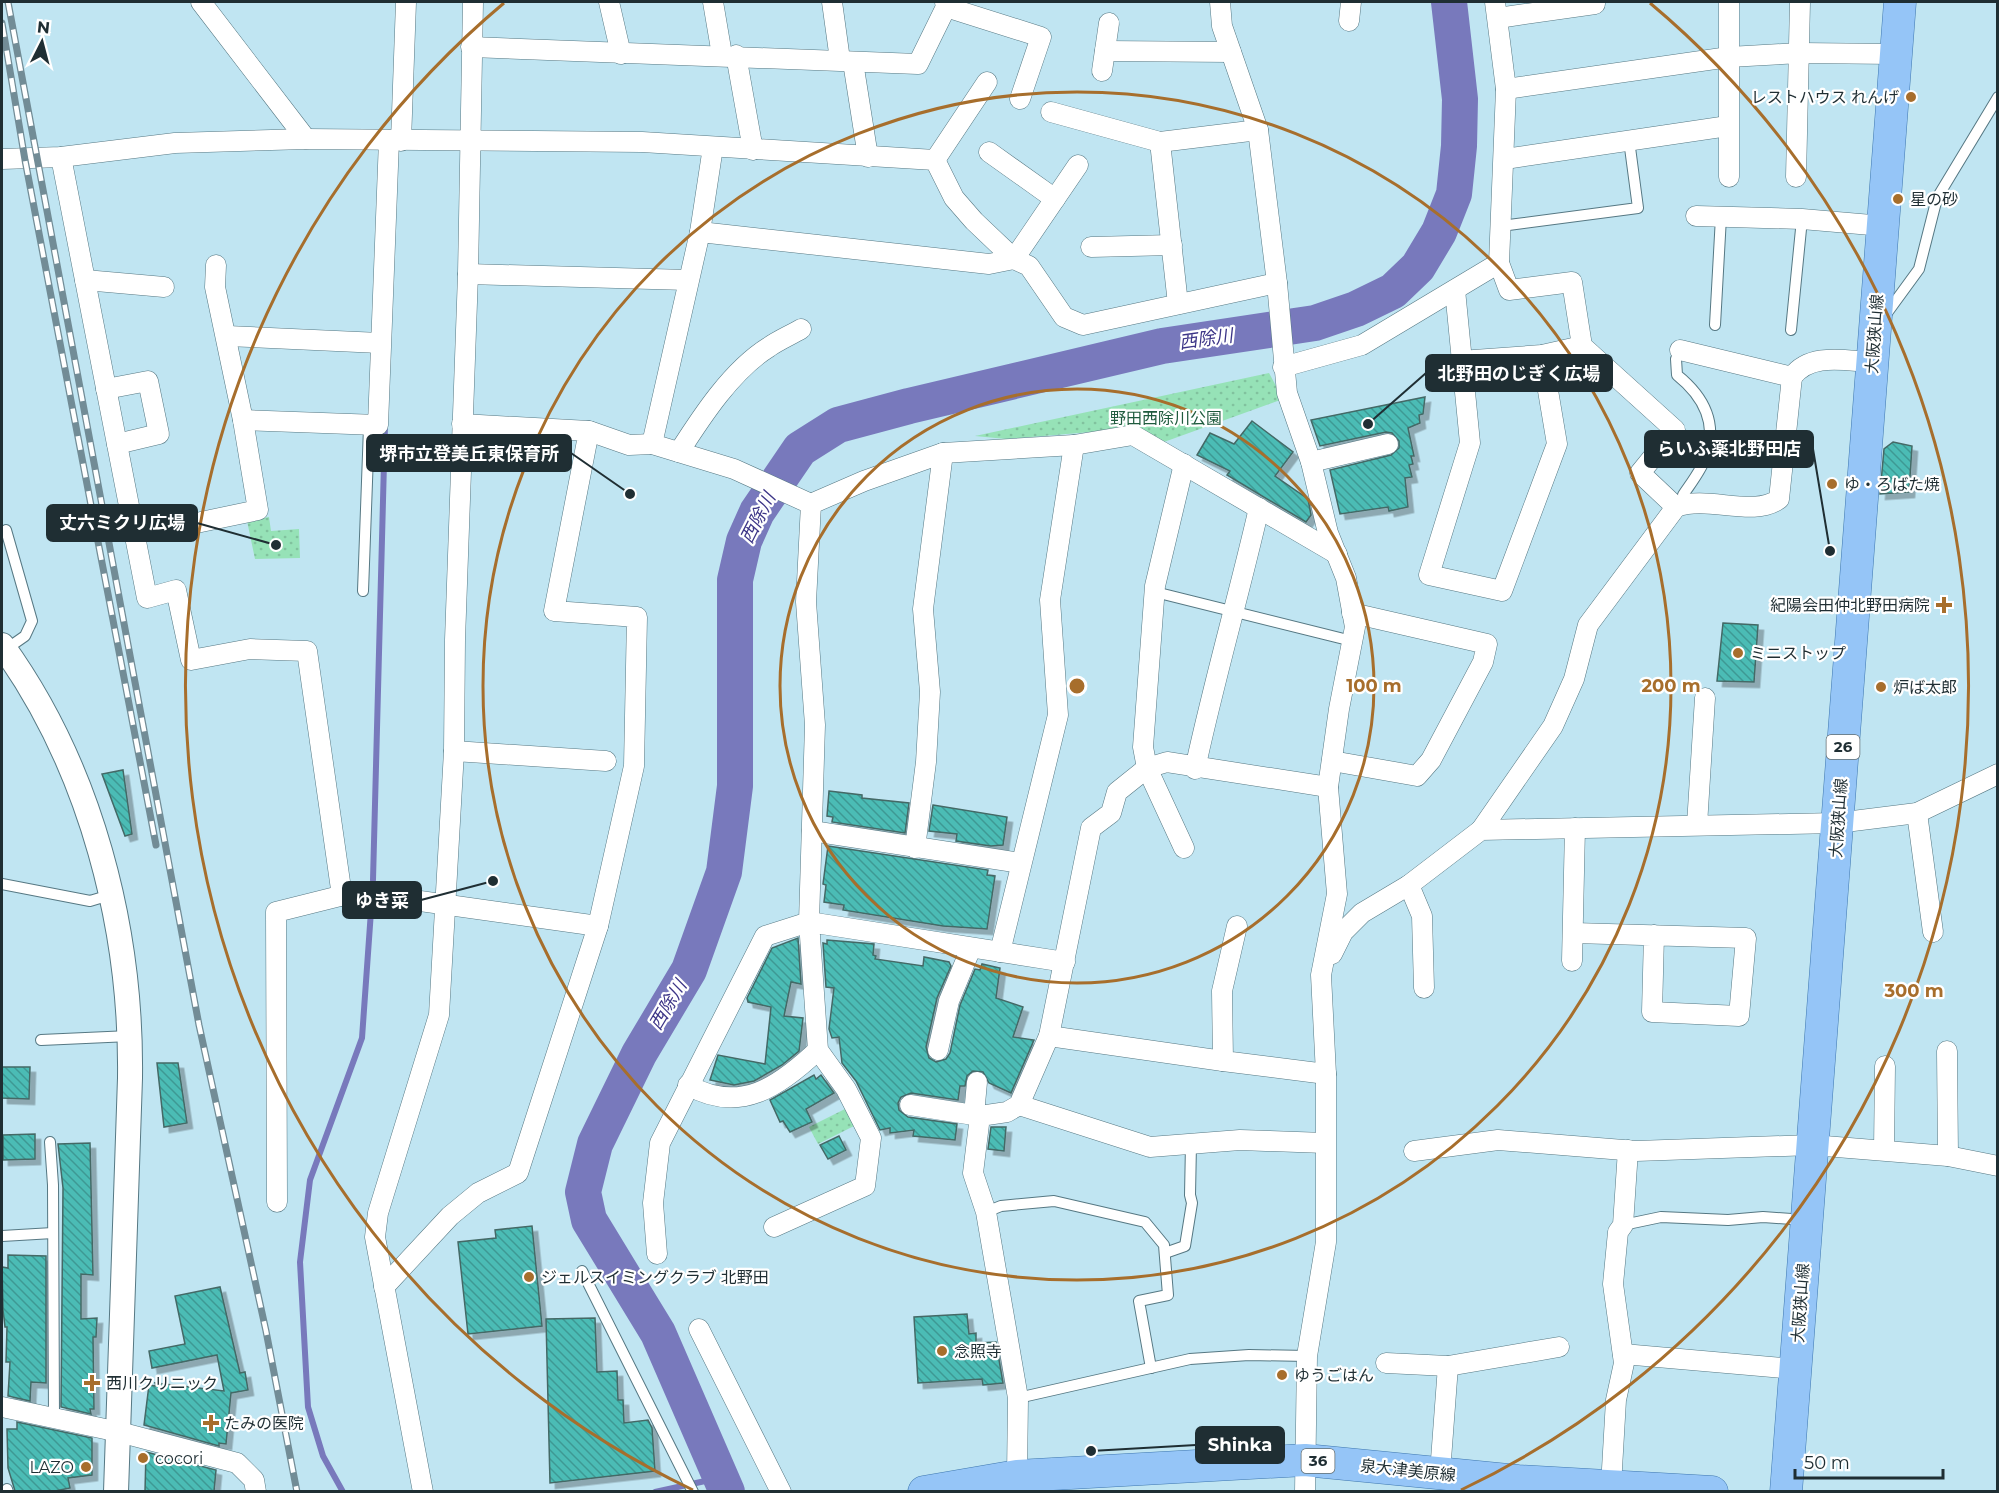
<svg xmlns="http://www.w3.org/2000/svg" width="1999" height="1493" viewBox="0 0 1999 1493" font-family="Montserrat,'Noto Sans JP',sans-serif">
  <defs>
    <pattern id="park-dots" width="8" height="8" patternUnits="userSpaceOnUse" patternTransform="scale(1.5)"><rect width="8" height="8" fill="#96e2b7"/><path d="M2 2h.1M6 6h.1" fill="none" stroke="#81c29e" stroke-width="1.8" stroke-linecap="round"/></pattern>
    <pattern id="building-back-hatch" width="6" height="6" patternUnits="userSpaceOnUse" patternTransform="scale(1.5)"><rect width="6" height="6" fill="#4bbcb5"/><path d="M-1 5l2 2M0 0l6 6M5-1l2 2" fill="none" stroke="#3e9994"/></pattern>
    <filter id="shadow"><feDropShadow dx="5.5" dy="5.5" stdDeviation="0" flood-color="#0004"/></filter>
  </defs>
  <rect width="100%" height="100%" fill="#c0e5f2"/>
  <g fill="url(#park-dots)">
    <path d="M1269,373L1283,399L1164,442L1139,428L1006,439L975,436Z"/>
    <path d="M269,517L271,531L299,529L300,558L255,559L247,521Z"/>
    <path d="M845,1109L854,1126L818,1144L809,1127Z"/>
  </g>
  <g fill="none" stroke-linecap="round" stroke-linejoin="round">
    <g stroke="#7879bc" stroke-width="6">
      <path d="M373,880L385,425"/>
      <path d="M343,1492L323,1456L308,1407L300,1262L310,1180L362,1038L371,911"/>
      <path d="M655,1492L719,1478"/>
    </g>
    <path stroke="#7879bc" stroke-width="36" d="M727,1492L658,1333L589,1220L583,1192L595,1144L639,1054L689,970L724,872L735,786V580L744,541L757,512L800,449L838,425L909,406L1162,346L1315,323L1356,309L1393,291L1418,267L1439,232L1454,194L1459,146L1460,99L1449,2"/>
  </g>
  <g fill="url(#building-back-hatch)" stroke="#446966" stroke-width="1.5" filter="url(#shadow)">
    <path d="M1425,397L1423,414L1419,415L1420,423L1408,428L1414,456H1411L1413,464L1409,465L1412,477L1405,478L1408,507L1389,511L1388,507L1340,514L1330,470L1391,455L1399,448V441L1392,433L1386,432L1320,446L1311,420Z"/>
    <path d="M1252,421L1293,452L1275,476L1308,499L1311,515L1306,522L1227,475L1230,471L1197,455L1210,433L1234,444Z"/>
    <path d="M1893,442L1912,446L1909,492L1880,494L1884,449Z"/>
    <path d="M1723,623L1758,625L1754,682L1717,681Z"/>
    <path d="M123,770L132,834L125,836L102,774Z"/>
    <path d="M829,791L862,795V798L909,803L905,833L832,822L833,817L827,816Z"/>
    <path d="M933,805L1007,817L1003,845L991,846L956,841L957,834L929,831Z"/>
    <path d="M828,846L988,870L987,875L995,876L987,929L943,926L843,910L844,905L824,902L826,885L823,884Z"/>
    <path d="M798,938L801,984L791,982L784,1016L803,1018L799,1051L782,1065L754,1081L734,1085L710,1080L718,1055L765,1064L771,1007L748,1002L747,998L772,948Z"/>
    <path d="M827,940L874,944L873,955L876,956L875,959L923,966L924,957L949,962L951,966L937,998L926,1047L929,1058L936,1062L946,1059L950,1053L960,1005L975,969L980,970L982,964L1000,968L996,998L1023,1007L1013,1037L1034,1040L1011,1093L989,1083L983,1072L973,1071L967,1076L965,1086H960L958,1100L911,1093L901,1097L898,1103L899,1110L908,1117L957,1124L955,1140L913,1136L914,1130L890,1133V1128L880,1130L856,1081L842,1063L839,1037L832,1038L829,1029L834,988L826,987L823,943L827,944Z"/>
    <path d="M157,1063H178L187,1123L164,1127Z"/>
    <path d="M2,1067H30L29,1099L2,1098Z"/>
    <path d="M814,1075L816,1079L821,1075L834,1093L806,1109L812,1122L790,1132L783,1121L780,1122L770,1100Z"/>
    <path d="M991,1127H1006L1004,1151L988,1149Z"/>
    <path d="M35,1134V1159L3,1160V1135Z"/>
    <path d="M839,1136L846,1150L828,1159L820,1145Z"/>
    <path d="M90,1143L93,1275L81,1274V1319L97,1318L96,1337H93L94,1409H90L91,1414L61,1407L63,1188L58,1144Z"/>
    <path d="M532,1226L542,1326L468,1334L458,1242L496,1238L495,1230Z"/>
    <path d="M8,1255L46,1256V1383L31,1382L30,1401L8,1396L10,1362H6L7,1327H5L3,1310L2,1267L8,1268Z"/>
    <path d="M220,1287L240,1373L245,1372L248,1390L231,1393L226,1444L219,1443V1446L144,1425L149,1385L156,1386L155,1383L224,1391L217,1355L152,1368L149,1351L185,1344L175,1296Z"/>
    <path d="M967,1314L969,1334L976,1333V1343L996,1342L1003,1383L983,1385L982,1379L918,1383L914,1317Z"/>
    <path d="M595,1318L597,1372L617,1371L618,1400H623L624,1423L648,1420L652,1428L655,1471L550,1483L546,1319Z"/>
    <path d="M17,1422L92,1438V1475L68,1478L70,1488L55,1491H15L8,1468L7,1429H17Z"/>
    <path d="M146,1452L216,1470L214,1491H145Z"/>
  </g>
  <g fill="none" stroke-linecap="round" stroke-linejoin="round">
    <g stroke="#567883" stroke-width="12">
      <g id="service">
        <path d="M1501,226L1638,208L1629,140"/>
        <path d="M1884,317L1919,269L1937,198L1998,97"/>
        <path d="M1715,325L1721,217"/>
        <path d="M1791,330L1802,219"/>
        <path d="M1680,350L1676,359L1677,375C1702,395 1717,421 1707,454C1703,468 1691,483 1683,495L1691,501"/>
        <path d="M363,591L369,427"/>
        <path d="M1155,592L1352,641"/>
        <path d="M5,650L25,636L32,621L6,530"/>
        <path d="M2,884L90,901L110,895"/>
        <path d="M41,1040L130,1036"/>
        <path d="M50,1142L53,1185L54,1418"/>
        <path d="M986,1212L1001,1206L1054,1201L1145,1222L1164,1245L1168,1295L1139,1301L1151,1368"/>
        <path d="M1623,1225L1661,1217L1728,1220L1763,1217L1805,1220"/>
        <path d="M2,1236L53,1233"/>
        <path d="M1165,1253L1185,1246L1192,1203L1190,1195L1191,1144"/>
        <path d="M582,1271L693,1492"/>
        <path d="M1018,1398L1190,1359L1249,1355L1307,1356"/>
        <path d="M7,1489L8,1492"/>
      </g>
    </g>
    <g stroke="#567883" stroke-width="21">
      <g id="minor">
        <path d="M201,2L306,139"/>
        <path d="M609,2L621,54"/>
        <path d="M713,2L722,55"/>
        <path d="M832,2L840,60"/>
        <path d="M1220,2L1222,26L1258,130L1277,283L1287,393L1311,462L1328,533L1346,578L1355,627L1339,709L1328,787L1337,894L1321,975L1326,1074V1242L1307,1356L1305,1492"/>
        <path d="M946,7L1041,37L1020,99"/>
        <path d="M1498,18L1595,4V2"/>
        <path d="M1349,21L1351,2"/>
        <path d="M471,47L918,64L946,7L945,2"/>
        <path d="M1105,51L1231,52"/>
        <path d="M736,55L753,150"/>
        <path d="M853,62L868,157"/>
        <path d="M1102,71L1109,23"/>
        <path d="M1506,89L1729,57L1800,53L1895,54"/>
        <path d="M1051,112L1160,142L1258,130"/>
        <path d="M401,141L406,2"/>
        <path d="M1160,142L1178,304"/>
        <path d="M989,152L1055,199"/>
        <path d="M61,157L147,598L176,590L191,660L250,649L307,651L342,896"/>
        <path d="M2,159L61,157L175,143L306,139L642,142L935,160L954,198L974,221L1014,259L1029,266L1064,317L1083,325L1277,283"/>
        <path d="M1505,159L1728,126"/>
        <path d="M935,160L987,82"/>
        <path d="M1729,177V2"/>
        <path d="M1796,177L1800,2"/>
        <path d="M1696,216L1802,219L1883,226"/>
        <path d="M700,232L713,147"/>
        <path d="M1091,247L1172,245"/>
        <path d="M468,274L688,280"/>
        <path d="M85,280L164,287"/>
        <path d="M1455,290L1470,443L1429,575L1502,591L1557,444L1542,355"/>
        <path d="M227,336L380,343"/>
        <path d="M1680,350L1792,377C1810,352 1846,361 1872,362"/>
        <path d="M1460,361L1542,355L1582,346"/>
        <path d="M1283,367L1362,345L1499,263"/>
        <path d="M106,389L148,381L159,434L117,444"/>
        <path d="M243,420L378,425L389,140"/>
        <path d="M589,431L629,445L652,444"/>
        <path d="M679,452C702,416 732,370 769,347C779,340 791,335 801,329"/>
        <path d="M1311,462L1388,444"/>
        <path d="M1184,464L1155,586L1143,747L1147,768L1184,848"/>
        <path d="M811,504L734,469L652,444L700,232L989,264L1014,259L1078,165"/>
        <path d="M1676,507C1708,495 1753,518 1779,499L1792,377"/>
        <path d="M201,522L258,510L243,420L215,287L216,265"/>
        <path d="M454,751L606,761"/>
        <path d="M1332,761L1417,776L1431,760L1483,662L1487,644L1352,613"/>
        <path d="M1195,769C1214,681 1239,595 1259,508"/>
        <path d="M1917,813L1933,932"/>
        <path d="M1697,825L1705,698"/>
        <path d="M1481,830L1553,726L1574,679L1588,625L1676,507L1640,473L1675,430L1582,346L1572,282L1509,290L1499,263L1506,89L1495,2"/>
        <path d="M812,831L1021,863"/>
        <path d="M915,848L926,762L930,692L923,609L943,453"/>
        <path d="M1409,885L1422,916L1424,988"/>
        <path d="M1237,926L1222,991L1223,1061L1326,1074"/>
        <path d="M1574,933L1746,938L1739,1016L1652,1012L1654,935"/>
        <path d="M1000,952L1058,715L1050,600L1074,445"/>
        <path d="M1332,954L1343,932L1362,913L1409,885L1481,830L1837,823L1917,813L1998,774"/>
        <path d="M1572,961L1575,828"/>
        <path d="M1049,1036L1223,1061"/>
        <path d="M938,1050L949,1001L971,948"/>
        <path d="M1947,1051L1948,1156"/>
        <path d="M688,1085C740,1115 780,1086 818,1050"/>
        <path d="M910,1105L980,1116"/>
        <path d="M1019,1105L1150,1147L1240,1140L1325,1143"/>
        <path d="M974,1115L977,1082"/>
        <path d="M1884,1150L1885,1066"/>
        <path d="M1414,1151L1498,1140L1636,1151L1812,1145L1948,1156L1998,1166"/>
        <path d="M277,1202L276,912L356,892L598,926"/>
        <path d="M774,1227L865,1186L871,1138L846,1089L818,1050L809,922L1065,962"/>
        <path d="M657,1254L653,1203L660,1143L765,936L809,922L815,725L806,602L811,504L864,481L943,453L1074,445L1133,435L1337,554"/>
        <path d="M384,1287L450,1216L478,1193L518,1173L598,926L634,766L637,617L554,611L589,431L462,424"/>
        <path d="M699,1329L781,1492"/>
        <path d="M1623,1354L1795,1369"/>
        <path d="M1386,1363L1448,1366L1559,1347"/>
        <path d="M2,1407L119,1432L237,1463L254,1480L256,1492"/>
        <path d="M1440,1473L1448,1366"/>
        <path d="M1017,1476L1018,1398L986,1212L973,1173L980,1116L1007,1112L1019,1105L1049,1036L1091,828L1111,813L1117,792L1147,768L1167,762L1328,787"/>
        <path d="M1611,1486L1616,1400L1624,1363L1613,1284L1618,1232L1623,1225L1628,1150"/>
        <path d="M423,1492L375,1237L378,1213L439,1015L454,751L455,640L468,274L473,2"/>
      </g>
    </g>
    <g stroke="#567883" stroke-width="26">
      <path id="tertiary" d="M2,645C91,768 132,928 130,1078L116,1492"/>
    </g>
    <g stroke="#3e77af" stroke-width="33">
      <g id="primary">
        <path d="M924,1492L1017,1476L1305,1460L1518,1481L1712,1492"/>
        <path d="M1786,1492L1900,2"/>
      </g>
    </g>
    <use href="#service" stroke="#fff" stroke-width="10"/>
    <use href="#minor" stroke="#fff" stroke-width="20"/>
    <use href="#tertiary" stroke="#fff" stroke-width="24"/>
    <use href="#primary" stroke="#95c5f7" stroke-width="32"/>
    <g stroke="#728c96" stroke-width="7">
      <g id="rail">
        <path d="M8,2L199,1025L266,1331L297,1492"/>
        <path d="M2,23L25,160L156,845"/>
      </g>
    </g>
    <use href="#rail" stroke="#fff" stroke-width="4.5" stroke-dasharray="14" stroke-linecap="butt"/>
  </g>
  <g fill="none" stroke="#a76e2c" stroke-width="3">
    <circle cx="1077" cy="686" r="297"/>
    <circle cx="1077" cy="686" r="594"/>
    <path d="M693 1490A891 891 0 0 1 504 3M1650 3A891 891 0 0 1 1461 1490"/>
  </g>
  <g fill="#a76e2c" stroke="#fff" stroke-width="2">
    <circle cx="1911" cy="97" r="6"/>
    <circle cx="1898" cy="199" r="6"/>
    <circle cx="1832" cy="484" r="6"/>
    <path d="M1941 596h6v6h6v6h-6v6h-6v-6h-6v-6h6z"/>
    <circle cx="1738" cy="653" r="6"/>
    <circle cx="1881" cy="687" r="6"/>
    <circle cx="529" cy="1277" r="6"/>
    <circle cx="942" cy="1351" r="6"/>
    <circle cx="1282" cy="1375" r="6"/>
    <path d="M89 1374h6v6h6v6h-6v6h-6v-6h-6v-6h6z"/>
    <path d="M208 1414h6v6h6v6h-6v6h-6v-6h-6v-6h6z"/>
    <circle cx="143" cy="1458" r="6"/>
    <circle cx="86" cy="1467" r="6"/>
  </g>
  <g text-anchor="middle" stroke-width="4.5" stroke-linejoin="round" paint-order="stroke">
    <g fill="#fff" stroke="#626d70" stroke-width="1.5">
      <rect x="1826.5" y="735" width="33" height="24" rx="4.5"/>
      <rect x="1301.5" y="1449" width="33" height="24" rx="4.5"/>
    </g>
    <g font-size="15" font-weight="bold" fill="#1f2e33">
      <text x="1843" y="752">26</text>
      <text x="1318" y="1466">36</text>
    </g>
    <g font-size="16" fill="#1f2e33" stroke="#fff" text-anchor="start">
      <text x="1899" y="103" text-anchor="end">レストハウス れんげ</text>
      <text x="1910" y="205">星の砂</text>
      <text x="1844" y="490">ゆ・ろばた焼</text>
      <text x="1930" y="611" text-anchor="end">紀陽会田仲北野田病院</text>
      <text x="1750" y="659">ミニストップ</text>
      <text x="1893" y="693">炉ば太郎</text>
      <text x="541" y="1283">ジェルスイミングクラブ 北野田</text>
      <text x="954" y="1357">念照寺</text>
      <text x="1294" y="1381">ゆうごはん</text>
      <text x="106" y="1389">西川クリニック</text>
      <text x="224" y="1429">たみの医院</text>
      <text x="155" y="1464">cocori</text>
      <text x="74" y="1473" text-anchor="end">LAZO</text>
    </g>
    <g font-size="16" fill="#1f2e33" stroke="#fff">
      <text transform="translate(1874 334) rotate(-86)" y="6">大阪狭山線</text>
      <text transform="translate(1838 818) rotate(-86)" y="6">大阪狭山線</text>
      <text transform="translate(1800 1303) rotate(-86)" y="6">大阪狭山線</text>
      <text transform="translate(1408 1470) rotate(6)" y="6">泉大津美原線</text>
    </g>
    <g font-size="16" fill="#1f5b3e" stroke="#fff">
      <text x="1166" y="424">野田西除川公園</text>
    </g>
    <g font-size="18" font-style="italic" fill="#3c3587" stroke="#fff">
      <text transform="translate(1206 339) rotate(-8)" y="6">西除川</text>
      <text transform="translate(758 518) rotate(-63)" y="6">西除川</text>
      <text transform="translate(668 1005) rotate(-59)" y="6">西除川</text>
    </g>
  </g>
  <circle cx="1077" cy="686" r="9" fill="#a76e2c" stroke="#fff" stroke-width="3"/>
  <g font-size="18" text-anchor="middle" font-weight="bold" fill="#a76e2c" stroke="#fff" stroke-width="4.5" stroke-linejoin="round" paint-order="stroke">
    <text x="1374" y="692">100 m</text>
    <text x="1671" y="692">200 m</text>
    <text x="1914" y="997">300 m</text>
  </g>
  <path fill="none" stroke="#1f2e33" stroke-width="2" d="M1368 424L1426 373M1830 551L1813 449M630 494L571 453M276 545L197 523M493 881L421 900M1091 1451L1196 1445"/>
  <g fill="#1f2e33" stroke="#fff" stroke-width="2">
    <circle cx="1368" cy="424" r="6"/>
    <circle cx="1830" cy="551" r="6"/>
    <circle cx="630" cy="494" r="6"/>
    <circle cx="276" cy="545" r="6"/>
    <circle cx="493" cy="881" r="6"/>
    <circle cx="1091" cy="1451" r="6"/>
  </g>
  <g fill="#1f2e33" stroke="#1f2e33" stroke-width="2">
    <rect x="1426" y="355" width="186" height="36" rx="6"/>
    <rect x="1645" y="431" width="168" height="36" rx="6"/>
    <rect x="367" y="435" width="204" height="36" rx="6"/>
    <rect x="47" y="505" width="150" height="36" rx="6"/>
    <rect x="343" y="882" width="78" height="36" rx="6"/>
    <rect x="1196" y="1427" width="88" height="36" rx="6"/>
  </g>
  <g font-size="18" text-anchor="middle" font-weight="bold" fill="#fff">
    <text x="1519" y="380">北野田のじぎく広場</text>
    <text x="1729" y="455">らいふ薬北野田店</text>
    <text x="469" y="460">堺市立登美丘東保育所</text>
    <text x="122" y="529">丈六ミクリ広場</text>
    <text x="382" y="907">ゆき菜</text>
    <text x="1240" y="1451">Shinka</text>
  </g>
  <rect width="1999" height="1493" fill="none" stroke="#1f2e33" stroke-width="6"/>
  <g transform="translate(42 42) rotate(6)" stroke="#ffffff" stroke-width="4.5" paint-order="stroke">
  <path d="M0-4.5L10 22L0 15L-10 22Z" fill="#1f2e33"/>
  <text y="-9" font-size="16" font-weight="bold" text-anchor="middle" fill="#1f2e33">N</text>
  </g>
  <path d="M1795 1469v9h148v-9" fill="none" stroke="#1f2e33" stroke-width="3"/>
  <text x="1804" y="1469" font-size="18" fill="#1f2e33" stroke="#ffffff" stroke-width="4.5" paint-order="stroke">50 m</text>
</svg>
